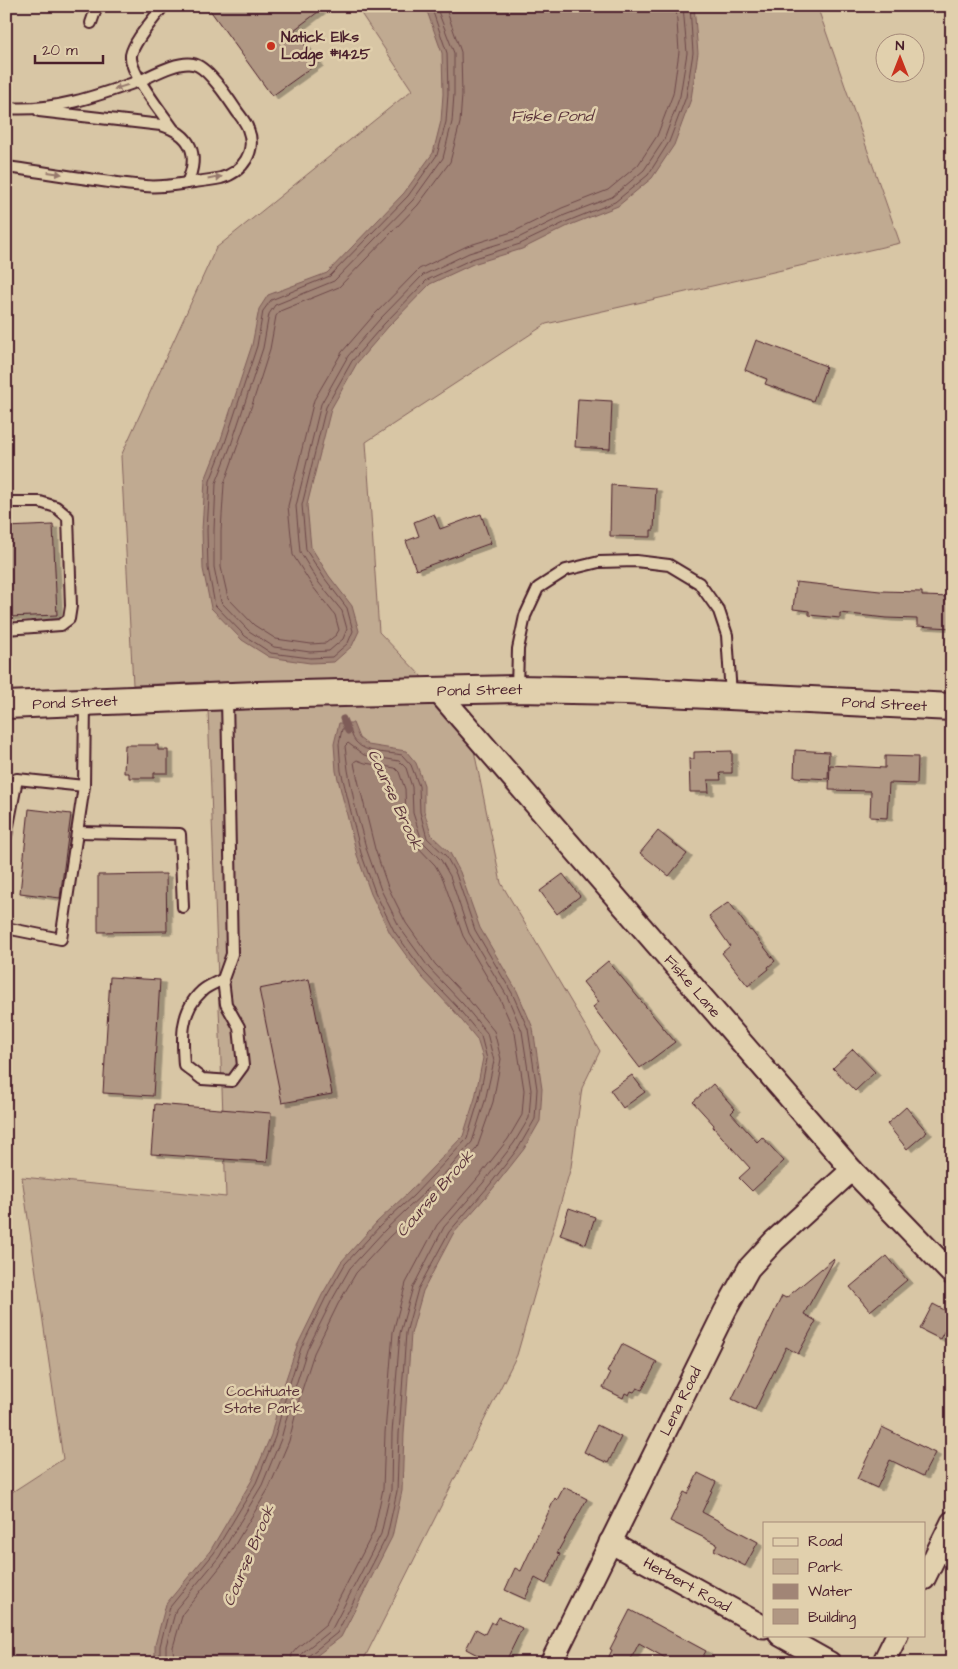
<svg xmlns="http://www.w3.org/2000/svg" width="958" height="1669" viewBox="0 0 958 1669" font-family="'Architects Daughter',sans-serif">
  <defs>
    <filter id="shadow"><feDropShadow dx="5.5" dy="3" stdDeviation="0" flood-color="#0004"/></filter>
  </defs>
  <rect width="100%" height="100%" fill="#d8c6a5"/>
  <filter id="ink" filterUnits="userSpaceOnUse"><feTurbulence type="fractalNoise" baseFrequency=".02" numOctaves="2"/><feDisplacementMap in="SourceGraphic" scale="10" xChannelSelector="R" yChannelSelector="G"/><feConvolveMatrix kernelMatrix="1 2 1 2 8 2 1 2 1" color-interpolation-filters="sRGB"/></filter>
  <g filter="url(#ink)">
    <path fill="#c0aa91" stroke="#85645e" d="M356,6H817L900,243L546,324L366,442L379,632L469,726L501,883L600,1051L582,1088L571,1167L517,1355L362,1663H6V1496L63,1459L22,1177L226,1197L207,682L133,685L121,456L216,248L412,90Z"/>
    <g fill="#a18576" stroke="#7e5c58">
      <path d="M423,6H694L698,53L691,99L674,145L652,178L618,206L570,225L522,249L473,264L430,284L388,327L357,363L331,409L307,505L311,547L329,576L352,606L359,631L352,646L334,662L310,663L269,657L242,640L211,608L203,569L202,530L205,480L220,442L252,345L259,309L268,295L327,273L404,193L433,153L441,121L443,94L442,53L428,14Z"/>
      <path d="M339,723H353L359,738L368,745L406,751L416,763L424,785V811L432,836L450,853L460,872L480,928L517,991L533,1028L542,1089L540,1121L524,1149L491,1191L453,1234L423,1291L411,1334L404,1434L402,1491L392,1537L341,1637L307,1663H155V1645L166,1604L210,1551L252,1480L271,1435L282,1391L297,1346L322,1295L341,1262L377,1222L409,1192L463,1136L475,1098L483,1058L477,1039L454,1011L421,976L390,933L371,894L357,855L336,771L334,744Z"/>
    </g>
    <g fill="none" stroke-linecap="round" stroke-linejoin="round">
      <g stroke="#6d4849" stroke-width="1">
        <path d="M429,6L433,12L447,53L448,94L446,122L437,155L408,196L330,276L271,300L263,311L257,346L225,443L210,481L207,530L208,568L215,605L245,636L271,653L310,658L332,657L348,643L353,631L347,608L325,579L306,550L302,505L326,407L352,361L384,324L427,280L472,259L520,244L568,221L615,202L648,175L669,142L686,97L693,53L690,6"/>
        <path d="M436,6L454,53V94L452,122L443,158L413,200L334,281L275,305L269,314L263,348L231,445L216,483L214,530V567L221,602L249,631L274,647L310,652L329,651L343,639L347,629L342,611L319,583L300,552L296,506L321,404L348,356L379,320L423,275L469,253L518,238L565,215L612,197L644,170L664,140L680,96L687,53L683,6"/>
        <path d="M445,6L461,52L462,95L460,123L450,162L418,205L339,287L280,311L276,316L270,349L253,402L224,484L221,531V567L228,598L254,625L276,639L311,644L326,643L336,635L339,630L335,615L313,587L293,555L288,506L314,400L342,352L374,315L419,269L467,246L515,231L562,208L608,190L638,165L657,136L673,94L679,52L676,6"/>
        <path d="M160,1663V1646L170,1607L214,1553L256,1483L275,1437L287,1392L301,1348L326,1297L345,1264L380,1226L413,1196L467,1139L479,1099L487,1059L481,1036L458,1008L424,972L394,931L375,892L361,853L341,771L339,744L342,729L348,728C352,732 352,738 356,742C366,754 388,752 402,755L411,765L419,786L420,812L427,838L446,856L456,874L475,930L512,993L528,1029L537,1089L535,1119L519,1147L488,1187L449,1232L418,1289L406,1333L399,1434L397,1491L387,1536L337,1633L307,1657L305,1663"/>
        <path d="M166,1663V1646L176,1609L219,1557L262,1485L281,1439L293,1394L307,1350L332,1300L350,1268L385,1230L447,1171L472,1142L485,1101L494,1061L487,1033L463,1004L429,968L400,928L381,890L367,851L356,811L348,770L345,746L348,743L364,755L399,761L406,768L412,787L413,813L422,841L441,860L450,876L469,933L507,996L522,1031L531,1090L529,1118L514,1143L483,1183L444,1227L413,1287L400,1333L392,1433L391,1490L381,1534L332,1629L302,1653L299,1663"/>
        <path d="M174,1663L173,1647L183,1613L225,1561L269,1488L289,1441L300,1396L314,1353L338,1304L356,1273L390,1236L423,1206L477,1148L493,1102L501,1059L494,1031L468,999L435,964L406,923L388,887L375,849L355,768L354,762L357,760L365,763L395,768L399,772L405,789L406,816L415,844L435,865L443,879L463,936L500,999L515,1033L524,1090L522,1115L508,1139L477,1179L437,1225L406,1283L393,1332L385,1433L383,1489L374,1531L326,1624L297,1648L292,1654L291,1663"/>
      </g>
      <path stroke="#7e5c58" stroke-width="7" d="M343,719L348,731"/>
    </g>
    <g fill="#b09783" stroke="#4a1f2b" filter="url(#shadow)">
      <path d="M207,6H326L294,30L318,63L272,96Z"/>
      <path d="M756,340L826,366L813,401L765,384L767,379L745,370Z"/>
      <path d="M578,399L612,401L610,449L575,447Z"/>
      <path d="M611,485L656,488L654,530H651V537L610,536Z"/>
      <path d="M434,514L440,529L481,514L491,543L416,570L406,541L419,536L414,522Z"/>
      <path d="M53,525L57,615L8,617L6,585V527Z"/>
      <path d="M796,582L880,591L922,592V596L952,597V628L917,626V619L886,618L840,613V618L809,615V611L793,609Z"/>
      <path d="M125,745H158V750H168V773H154V778H129V773H124Z"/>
      <path d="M795,750L829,752L828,779L794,777Z"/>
      <path d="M732,751V773H720L721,780H708L709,792H690L689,759H694V752Z"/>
      <path d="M885,756L918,757L917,784L889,783L887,818L870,817L871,791L829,790L830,765L885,768Z"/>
      <path d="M29,809L71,814L60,898L20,893Z"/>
      <path d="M658,831L687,854L669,876L640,853Z"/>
      <path d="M166,874L167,931L98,932V875Z"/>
      <path d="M563,874L580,896L557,914L540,891Z"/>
      <path d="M729,902L750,931L751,930L775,961L768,967L769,969L748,986L722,953L730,946L709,916Z"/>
      <path d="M608,961L675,1042L640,1068L593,1007L599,1002L583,982Z"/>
      <path d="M110,977L160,980L153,1096L103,1093Z"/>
      <path d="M309,979L332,1094L282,1103L259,989Z"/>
      <path d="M853,1049L875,1072L855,1091L833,1068Z"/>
      <path d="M632,1075L645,1092L623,1108L610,1090Z"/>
      <path d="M713,1084L735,1109L731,1113L757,1142L762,1137L784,1161L752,1191L739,1178L750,1168L713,1127L714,1125L693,1102Z"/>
      <path d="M155,1104L271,1113L267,1162L151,1154Z"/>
      <path d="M906,1107L927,1132L907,1149L887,1124Z"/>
      <path d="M569,1208L595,1217L586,1244L560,1235Z"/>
      <path d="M887,1256L907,1280L870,1311L850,1287Z"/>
      <path d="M833,1259L834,1260L804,1314L816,1321L798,1354L786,1347L755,1410L732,1399L782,1296L786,1298Z"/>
      <path d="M933,1304L952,1314V1317L940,1339L920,1329Z"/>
      <path d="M622,1344L657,1362L642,1390L637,1388L634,1392L631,1391L629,1395L625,1393L623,1398L603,1388L610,1374L607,1372Z"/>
      <path d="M597,1425L621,1437L608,1463L584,1452Z"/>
      <path d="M882,1427L935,1453L923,1476L890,1460L877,1488L857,1479Z"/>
      <path d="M698,1473L716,1482L702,1512L758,1542L745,1566L714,1550L717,1544L670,1521L684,1492L688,1494Z"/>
      <path d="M564,1487L587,1499L557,1553L560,1554L546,1584L535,1578L525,1599L505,1590L515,1568L521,1571L555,1498L557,1500Z"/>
      <path d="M630,1610L706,1651L699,1663H674L639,1643L629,1663H606L612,1650L610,1649Z"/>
      <path d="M499,1617L522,1628L505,1663H493L466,1649L476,1629L485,1634L491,1622L495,1624Z"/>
    </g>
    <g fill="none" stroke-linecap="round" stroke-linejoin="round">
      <g stroke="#4a1f2b" stroke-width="14">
        <g id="service">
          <path d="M163,6C154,19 134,40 131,55C129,73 163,114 173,129"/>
          <path d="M91,23L97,6"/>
          <path d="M6,108C52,112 97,96 139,81C153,75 177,61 193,64C207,66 228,98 236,110C240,116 246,122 248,129C257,151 243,172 221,178C212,180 203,181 194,182C179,184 161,188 145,186C99,182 52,173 6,167"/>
          <path d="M39,111L161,125C191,134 200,154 187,183"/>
          <path d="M6,502H40L56,507L68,517L71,606L69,619L61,625L6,629"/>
          <path d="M517,689L518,649L525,616L538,588L566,570L599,562L636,561L669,565L699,583L719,611L727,635L731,695"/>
          <path d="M77,832L180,834L183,907"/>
          <path d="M6,836L17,779L84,786"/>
          <path d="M6,928L61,939L84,786L85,703"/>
          <path d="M223,979L226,1004L239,1027L243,1066L232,1081L202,1079L184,1065C182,1038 180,1011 202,991C207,986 216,983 223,979L232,954L227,698"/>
        </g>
      </g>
      <g stroke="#4a1f2b" stroke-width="25">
        <g id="minor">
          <path id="s1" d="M438,692L852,1170L952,1274"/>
          <path id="s2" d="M610,1542L764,1627"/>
          <path d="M924,1579L952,1522"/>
          <path d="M780,1635L830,1663"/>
          <path id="s3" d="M551,1663L725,1311L749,1268L774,1241L852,1170"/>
          <path d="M883,1663L897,1635"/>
        </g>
      </g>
      <g stroke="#4a1f2b" stroke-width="30">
        <g id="tertiary">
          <path id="s4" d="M6,705L257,695L517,689L626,691L952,707"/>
        </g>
      </g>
      <use href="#service" stroke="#e1d0ad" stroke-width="10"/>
      <use href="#minor" stroke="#e1d0ad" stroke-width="21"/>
      <use href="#tertiary" stroke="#e1d0ad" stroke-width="26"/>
    </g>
    <defs><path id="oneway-solid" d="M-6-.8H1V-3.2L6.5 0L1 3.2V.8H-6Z" transform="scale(1.25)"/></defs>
    <g fill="#96786c">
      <use href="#oneway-solid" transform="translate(121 87) rotate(162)"/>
      <use href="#oneway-solid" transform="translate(55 173) rotate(8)"/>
      <use href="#oneway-solid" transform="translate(215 178) rotate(-11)"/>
    </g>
  </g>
  <circle fill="#c8321e" stroke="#e1d0ad" stroke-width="2" cx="271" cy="46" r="5"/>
  <g text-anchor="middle" stroke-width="5" stroke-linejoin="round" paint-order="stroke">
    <g font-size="15" font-weight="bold" fill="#4a1f2b" stroke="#e1d0ad" text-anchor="start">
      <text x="281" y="42">Natick Elks<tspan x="281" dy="17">Lodge #1425</tspan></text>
    </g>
    <g font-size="15" fill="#4a1f2b" stroke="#e1d0ad">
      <text dy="5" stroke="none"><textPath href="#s4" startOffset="474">Pond Street</textPath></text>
      <text dy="5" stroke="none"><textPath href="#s4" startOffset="69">Pond Street</textPath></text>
      <text dy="5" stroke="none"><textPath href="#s4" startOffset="879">Pond Street</textPath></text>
      <text dy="5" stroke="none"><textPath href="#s1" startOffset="389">Fiske Lane</textPath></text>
      <text dy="5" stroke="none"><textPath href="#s3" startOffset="292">Lena Road</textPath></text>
      <text dy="5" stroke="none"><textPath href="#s2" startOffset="88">Herbert Road</textPath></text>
    </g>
    <g font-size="15" fill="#5c343a" stroke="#e1d0ad">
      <text x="263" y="1396">Cochituate<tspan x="263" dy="17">State Park</tspan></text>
    </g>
    <g font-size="16" font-style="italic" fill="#5b333a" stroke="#e1d0ad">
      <text x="552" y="121">Fiske Pond</text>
      <text transform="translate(396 799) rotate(65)" y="6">Course Brook</text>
      <text transform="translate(434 1193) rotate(-49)" y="6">Course Brook</text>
      <text transform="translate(248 1555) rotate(-67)" y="6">Course Brook</text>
    </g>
  </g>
  <rect width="958" height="1669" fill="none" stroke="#e1d0ad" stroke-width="25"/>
  <rect x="12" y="12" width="933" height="1644" fill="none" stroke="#4a1f2b" stroke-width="2" filter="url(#ink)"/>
  <rect x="763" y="1522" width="162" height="115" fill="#e1d0ad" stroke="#a58979"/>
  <rect x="773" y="1538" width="25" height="8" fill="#e1d0ad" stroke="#a58979"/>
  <text x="808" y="1546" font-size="15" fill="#4a1f2b">Road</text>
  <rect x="773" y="1559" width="25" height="15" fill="#c0aa91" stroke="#a58979"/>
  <text x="808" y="1572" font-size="15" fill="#4a1f2b">Park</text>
  <rect x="773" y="1584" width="25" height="15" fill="#a18576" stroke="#a58979"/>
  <text x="808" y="1596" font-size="15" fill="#4a1f2b">Water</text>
  <rect x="773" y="1609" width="25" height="15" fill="#b09783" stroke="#a58979"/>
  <text x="808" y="1622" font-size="15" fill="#4a1f2b">Building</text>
  <g transform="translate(900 58)"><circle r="24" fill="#e1d0ad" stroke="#a58979"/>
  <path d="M0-4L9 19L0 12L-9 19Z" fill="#c8321e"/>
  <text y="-8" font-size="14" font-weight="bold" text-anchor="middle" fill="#4a1f2b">N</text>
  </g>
  <path d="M35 55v8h68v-8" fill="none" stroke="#4a1f2b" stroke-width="2.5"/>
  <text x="42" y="55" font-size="15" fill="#4a1f2b" stroke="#e1d0ad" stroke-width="4" paint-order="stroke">20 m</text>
</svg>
